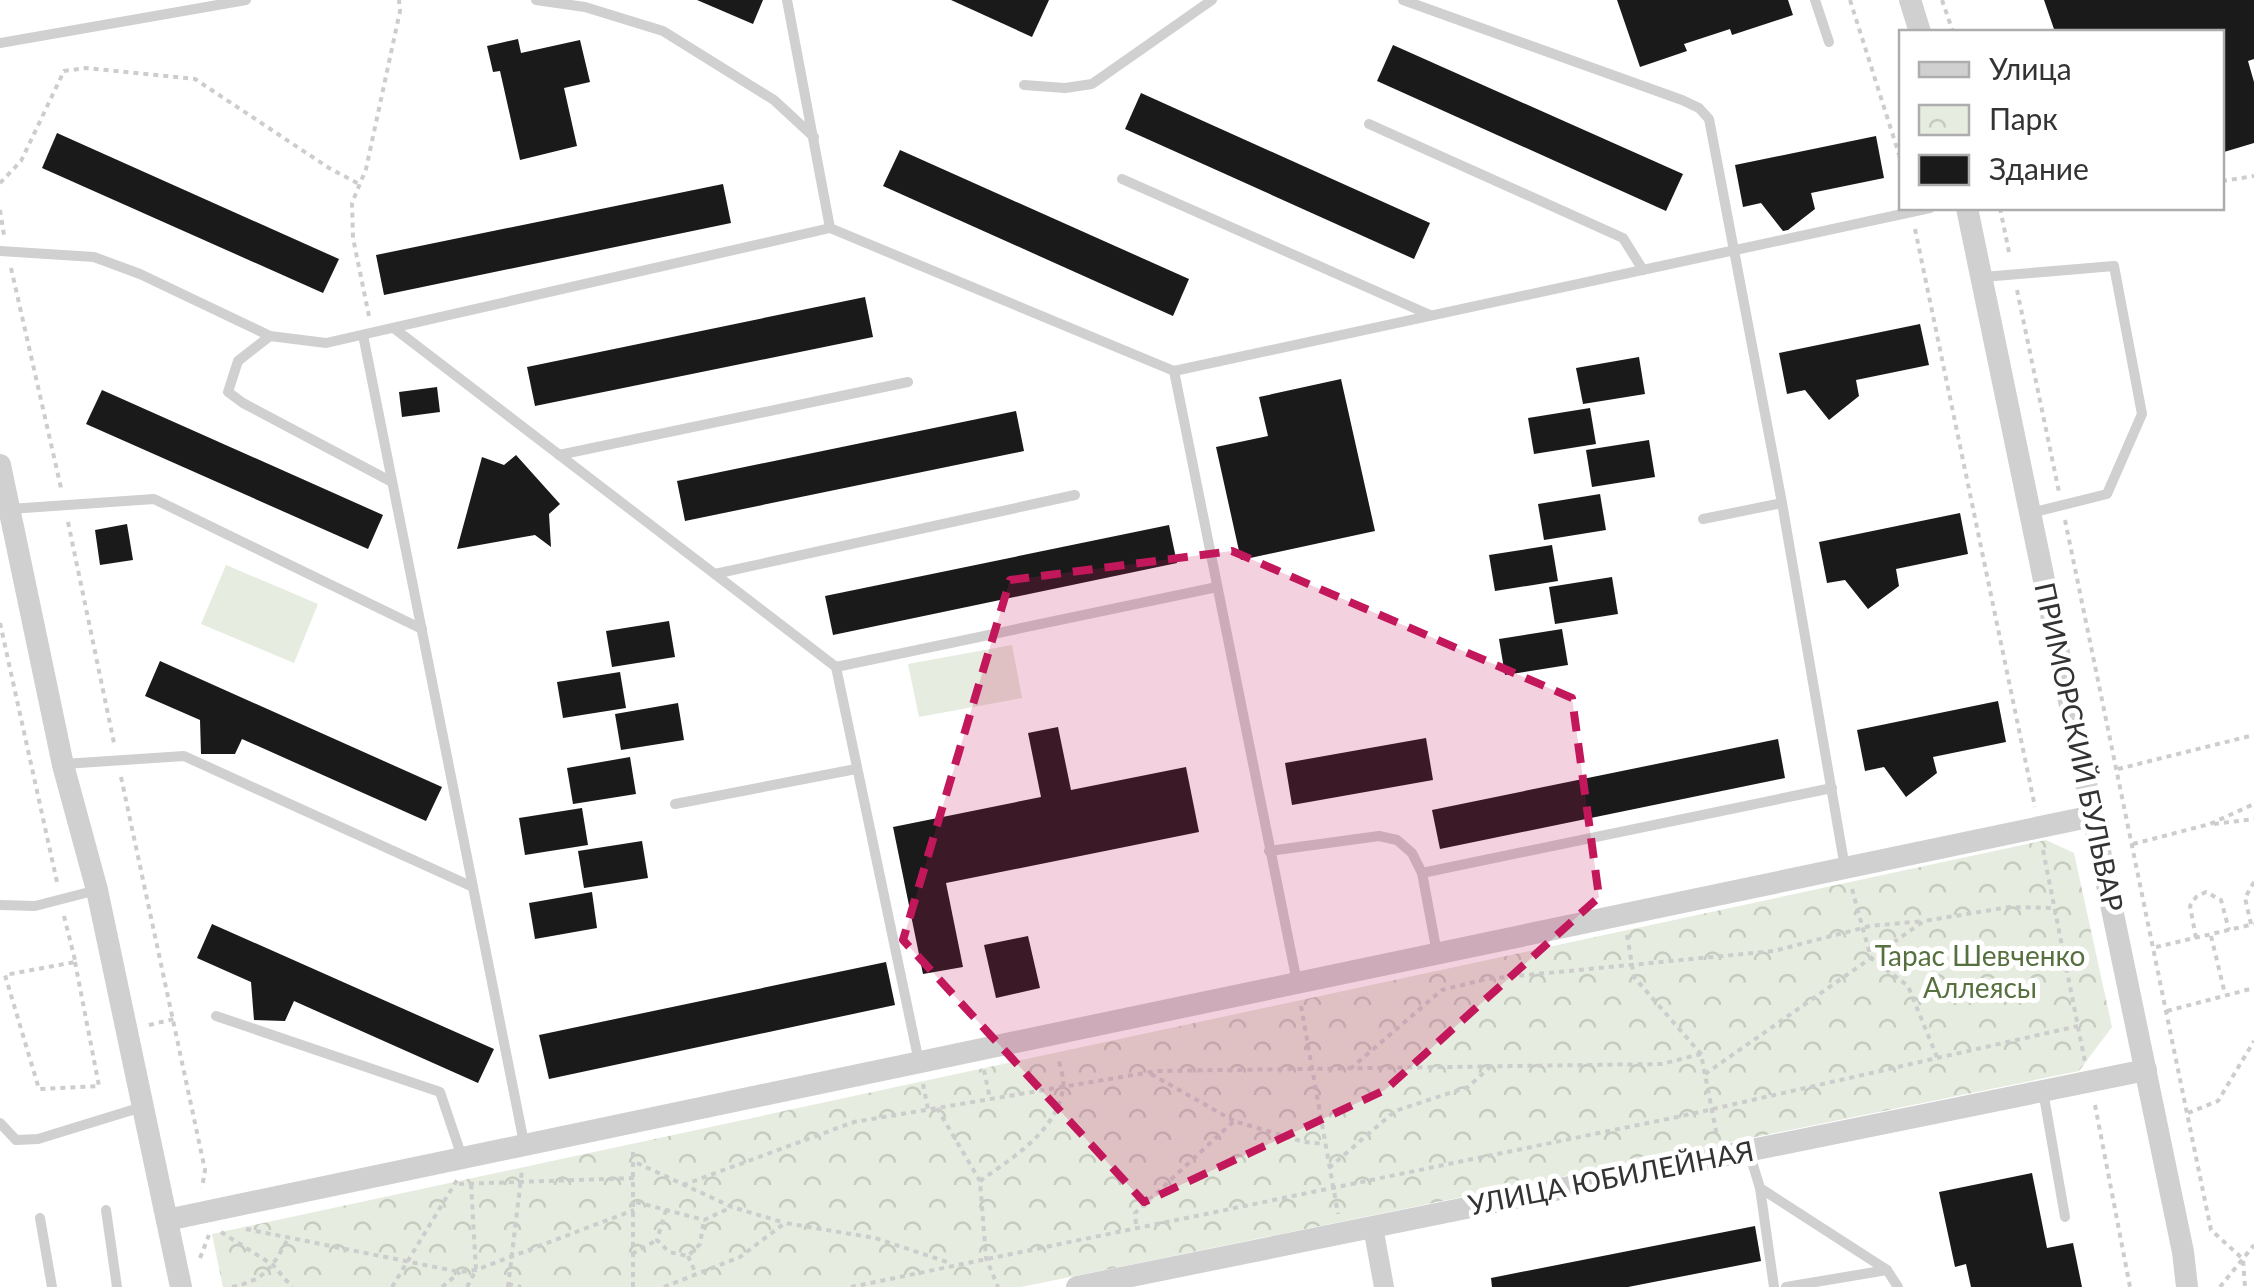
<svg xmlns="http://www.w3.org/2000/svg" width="2254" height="1287" viewBox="0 0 2254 1287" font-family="Lato,sans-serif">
  <defs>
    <pattern id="park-crowns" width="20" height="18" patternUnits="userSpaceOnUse" patternTransform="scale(2.5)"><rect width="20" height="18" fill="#e6ecdf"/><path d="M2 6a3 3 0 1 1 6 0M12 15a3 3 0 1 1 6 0" fill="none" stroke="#c6cbc0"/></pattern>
  </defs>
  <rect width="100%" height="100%" fill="#fff"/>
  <path fill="url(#park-crowns)" d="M2046,840L2074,853L2112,1027L2079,1071L1021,1287H223L212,1234Z"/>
  <g fill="#e6ecdf">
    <path d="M226,565L318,604L294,663L201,624Z"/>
    <path d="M1012,645L1022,698L919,717L908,664Z"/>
  </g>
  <g fill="#1a1a1a">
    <path d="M697,0H763L753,24Z"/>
    <path d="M951,0H1049L1032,37Z"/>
    <path d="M1617,0H1788L1793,15L1732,35L1730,29L1684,44L1687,51L1640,67Z"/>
    <path d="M2044,0H2254V59L2248,61L2254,82V143L2224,152L2222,142V32H2055Z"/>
    <path d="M518,39L521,53L580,40L590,82L564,88L577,146L520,160L500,71L493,72L487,46Z"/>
    <path d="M1393,45L1683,174L1666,211L1377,81Z"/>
    <path d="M1141,93L1430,223L1414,259L1125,129Z"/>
    <path d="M57,133L339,259L323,293L42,168Z"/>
    <path d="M1876,136L1884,178L1811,193L1815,209L1788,230L1783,231L1761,203L1743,207L1735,165Z"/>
    <path d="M900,150L1189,279L1173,316L883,186Z"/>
    <path d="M723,184L731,223L384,295L376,255Z"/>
    <path d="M865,297L873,337L535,406L527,367Z"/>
    <path d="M1920,324L1929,365L1856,380L1859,396L1829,420L1805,390L1787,394L1779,353Z"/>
    <path d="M1639,357L1645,394L1583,404L1576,368Z"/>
    <path d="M1341,379L1375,531L1241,560L1216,447L1268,436L1259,397Z"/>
    <path d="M437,387L440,412L402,417L399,392Z"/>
    <path d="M102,390L383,515L368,549L86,424Z"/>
    <path d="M1590,408L1596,444L1534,454L1528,418Z"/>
    <path d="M1016,411L1024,451L685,521L677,481Z"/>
    <path d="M1649,440L1655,477L1592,487L1586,450Z"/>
    <path d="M516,455L560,504L549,514L551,547L535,535L457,549L482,457L504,465Z"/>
    <path d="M1600,494L1606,530L1544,540L1538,504Z"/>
    <path d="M1960,513L1968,554L1896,569L1899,586L1868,609L1845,580L1827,583L1819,542Z"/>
    <path d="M127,524L133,560L100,565L95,530Z"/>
    <path d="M1169,525L1177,563L833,635L825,596Z"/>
    <path d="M1552,545L1558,581L1495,591L1489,555Z"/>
    <path d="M1612,577L1618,614L1555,624L1549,587Z"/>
    <path d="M669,621L675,657L612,667L606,631Z"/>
    <path d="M1562,629L1568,665L1505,675L1499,639Z"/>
    <path d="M160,661L442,787L426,821L242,739L235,754H201L200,720L145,696Z"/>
    <path d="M620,672L626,708L563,718L557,682Z"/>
    <path d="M1998,701L2006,742L1933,757L1937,773L1906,797L1884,767L1865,771L1857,730Z"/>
    <path d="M678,703L684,740L621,750L615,714Z"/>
    <path d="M1058,727L1071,790L1186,767L1199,832L946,883L963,967L923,974L893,827L1041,797L1028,733Z"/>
    <path d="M1426,738L1433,780L1292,805L1285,763Z"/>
    <path d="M1778,739L1785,778L1440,849L1432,810Z"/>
    <path d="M630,757L636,794L573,804L567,768Z"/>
    <path d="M582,808L588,845L525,855L519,818Z"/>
    <path d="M642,841L648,878L584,888L578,851Z"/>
    <path d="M592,892L597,928L535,939L529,903Z"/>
    <path d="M212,924L494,1049L478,1083L294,1001L285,1021L254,1020L251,982L197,958Z"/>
    <path d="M1028,936L1040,988L996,998L984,945Z"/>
    <path d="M886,962L895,1005L549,1079L539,1035Z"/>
    <path d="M2032,1173L2047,1248L2073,1243L2082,1287H1971L1966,1264L1955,1267L1939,1192Z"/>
    <path d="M1755,1226L1761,1261L1628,1287H1492L1491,1278Z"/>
  </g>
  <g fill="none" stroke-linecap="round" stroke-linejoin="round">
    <g stroke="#cdcdcd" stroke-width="4" stroke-dasharray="5 5" stroke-linecap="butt">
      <path d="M1850,0L1902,164"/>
      <path d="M1942,0L1953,32"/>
      <path d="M2222,181L2254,176"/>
      <path d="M0,183L21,161L64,71L86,68L195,79L329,168L359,184"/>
      <path d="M2000,208L2010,257"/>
      <path d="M0,210L4,235"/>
      <path d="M1915,229L2035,807"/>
      <path d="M11,268L61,488"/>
      <path d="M2017,290L2059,492"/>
      <path d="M369,316L353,238L352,203L366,169L400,11L399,0"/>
      <path d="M2065,520L2211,1230L2243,1259L2245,1287"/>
      <path d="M68,522L114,743"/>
      <path d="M0,623L57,882"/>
      <path d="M2118,769L2254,735"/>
      <path d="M121,777L205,1170L202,1188"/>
      <path d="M2214,824L2254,819"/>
      <path d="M2133,844L2210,824L2254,804"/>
      <path d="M2043,850L2085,1062"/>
      <path d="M1852,889L1871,958L1908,986L1937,1057"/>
      <path d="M64,916L75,960"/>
      <path d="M2251,924L2245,898L2254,882"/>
      <path d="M1627,935L1634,977L1701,1054"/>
      <path d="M2211,936L2225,994"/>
      <path d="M2196,938L2190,906L2196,897L2206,892L2221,900L2229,930"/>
      <path d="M2156,947L2254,924"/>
      <path d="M75,962L99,1086L39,1089L5,975Z"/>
      <path d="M1301,1006L1338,1214"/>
      <path d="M2167,1011L2254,988"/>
      <path d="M149,1025L174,1019"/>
      <path d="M1350,1069L1442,990L1486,979L1774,951L1870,926L1924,921"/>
      <path d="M984,1070L990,1099"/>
      <path d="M1151,1074L1234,1121"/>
      <path d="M1705,1074L1924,921L2010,907L2054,908"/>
      <path d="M923,1084L928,1109"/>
      <path d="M2095,1105L2130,1287"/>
      <path d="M937,1108L980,1181L986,1258L998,1287"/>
      <path d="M2188,1113L2218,1101L2254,1041"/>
      <path d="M637,1163L732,1207L785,1223"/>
      <path d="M1329,1168L1395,1111L1468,1087L1490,1067"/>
      <path d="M980,1181C1012,1158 1056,1132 1063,1089C1065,1080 1060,1067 1058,1057"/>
      <path d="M459,1184L635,1178"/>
      <path d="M683,1185L854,1122L1157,1071L1662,1064L1701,1054L1717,1136"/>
      <path d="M636,1202L704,1220L732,1207"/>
      <path d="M666,1210L657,1240L669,1252L688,1256L700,1244L704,1220"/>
      <path d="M1136,1224L1135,1213L1234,1121L1304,1142L1325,1144"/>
      <path d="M246,1229L460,1272L476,1270L634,1210"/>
      <path d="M221,1232L273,1265L292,1287"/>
      <path d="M632,1254L657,1240"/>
      <path d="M688,1256L696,1274"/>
      <path d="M200,1258L209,1235"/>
      <path d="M508,1284L521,1287"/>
      <path d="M232,1287C266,1280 273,1266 289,1237"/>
      <path d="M392,1287L457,1180"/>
      <path d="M442,1287L460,1272"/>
      <path d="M467,1287L476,1270L471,1183"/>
      <path d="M508,1287L522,1170"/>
      <path d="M633,1287V1147"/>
      <path d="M664,1287L740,1257L785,1223L875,1238L950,1263"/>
      <path d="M851,1287L1682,1116L2078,1026"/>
      <path d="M2220,1287L2254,1245"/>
    </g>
    <g stroke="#d0d0d0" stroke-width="10">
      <path d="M536,0L585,7L663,31L774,100L814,137"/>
      <path d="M787,0L830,228"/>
      <path d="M1403,0L1682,100L1699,108L1709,119L1782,503L1845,868"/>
      <path d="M1815,0L1829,42"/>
      <path d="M0,43L246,0"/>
      <path d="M1024,85L1065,88L1092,84L1212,0"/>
      <path d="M1369,124L1623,238L1643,270"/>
      <path d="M1122,179L1430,315"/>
      <path d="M0,251L94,257L140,274L270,336L326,343L830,228L1174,371L1297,982"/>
      <path d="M1983,277L2114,266L2142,414L2107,494L2031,513"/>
      <path d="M395,329L836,667L919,1062"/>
      <path d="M363,335L524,1143"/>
      <path d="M270,336L238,361L228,392L243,403L392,482"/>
      <path d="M1174,371L1930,208"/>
      <path d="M559,455L908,382"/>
      <path d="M10,509L154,499L422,629"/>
      <path d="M1703,519L1782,503"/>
      <path d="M715,574L1075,495"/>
      <path d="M836,667L1217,587"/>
      <path d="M64,764L184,756L473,887"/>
      <path d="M675,804L856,769"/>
      <path d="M1269,851L1379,836L1397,840L1412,853L1422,873L1437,953"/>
      <path d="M1422,873L1832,788"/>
      <path d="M0,905L35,906L97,890"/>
      <path d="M216,1016L440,1092L462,1157"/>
      <path d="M2043,1091L2065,1217"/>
      <path d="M0,1123L16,1140L38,1139L142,1107"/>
      <path d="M1749,1152L1760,1188L1887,1270L1898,1287"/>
      <path d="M1760,1188L1774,1287"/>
      <path d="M106,1210L117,1287"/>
      <path d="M40,1218L52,1287"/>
      <path d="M1786,1287L1887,1270"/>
    </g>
    <path stroke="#d0d0d0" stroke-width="20" d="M1373,1227L1384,1287"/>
    <g stroke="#d0d0d0" stroke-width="22">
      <path d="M1910,0L1920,32"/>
      <path d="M1967,208L2183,1252L2187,1287"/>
      <path d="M0,465L63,765L97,890L181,1287"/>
      <path d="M167,1220L2093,816"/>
      <path d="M1077,1287L2146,1070"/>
    </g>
  </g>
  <path fill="#c2185b" fill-opacity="0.2" stroke="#c2185b" stroke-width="8" stroke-dasharray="20 12" stroke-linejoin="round" d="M1232,551L1572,698L1599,897L1385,1090L1144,1202L903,940L1010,580Z"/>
  <g text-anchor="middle" stroke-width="10" stroke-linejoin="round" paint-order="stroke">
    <g font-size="28" fill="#333" stroke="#fff">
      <text transform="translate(2079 747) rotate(78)" y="10">ПРИМОРСКИЙ БУЛЬВАР</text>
      <text transform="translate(1611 1178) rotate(-11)" y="10">УЛИЦА ЮБИЛЕЙНАЯ</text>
    </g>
    <g font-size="28" fill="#56703f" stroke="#fff">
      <text x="1980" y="966">Тарас Шевченко<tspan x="1980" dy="32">Аллеясы</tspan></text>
    </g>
  </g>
  <rect x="1899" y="30" width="325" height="180" fill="#ffffff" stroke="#adadad" stroke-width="2.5"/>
  <rect x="1919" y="62" width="50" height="15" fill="#d0d0d0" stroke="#adadad" stroke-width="2.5"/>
  <text x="1989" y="80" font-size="30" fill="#333333">Улица</text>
  <rect x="1919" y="105" width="50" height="30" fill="url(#park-crowns)" stroke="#adadad" stroke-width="2.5"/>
  <text x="1989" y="130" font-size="30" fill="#333333">Парк</text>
  <rect x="1919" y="155" width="50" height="30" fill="#1a1a1a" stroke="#adadad" stroke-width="2.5"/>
  <text x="1989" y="180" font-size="30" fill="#333333">Здание</text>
</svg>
